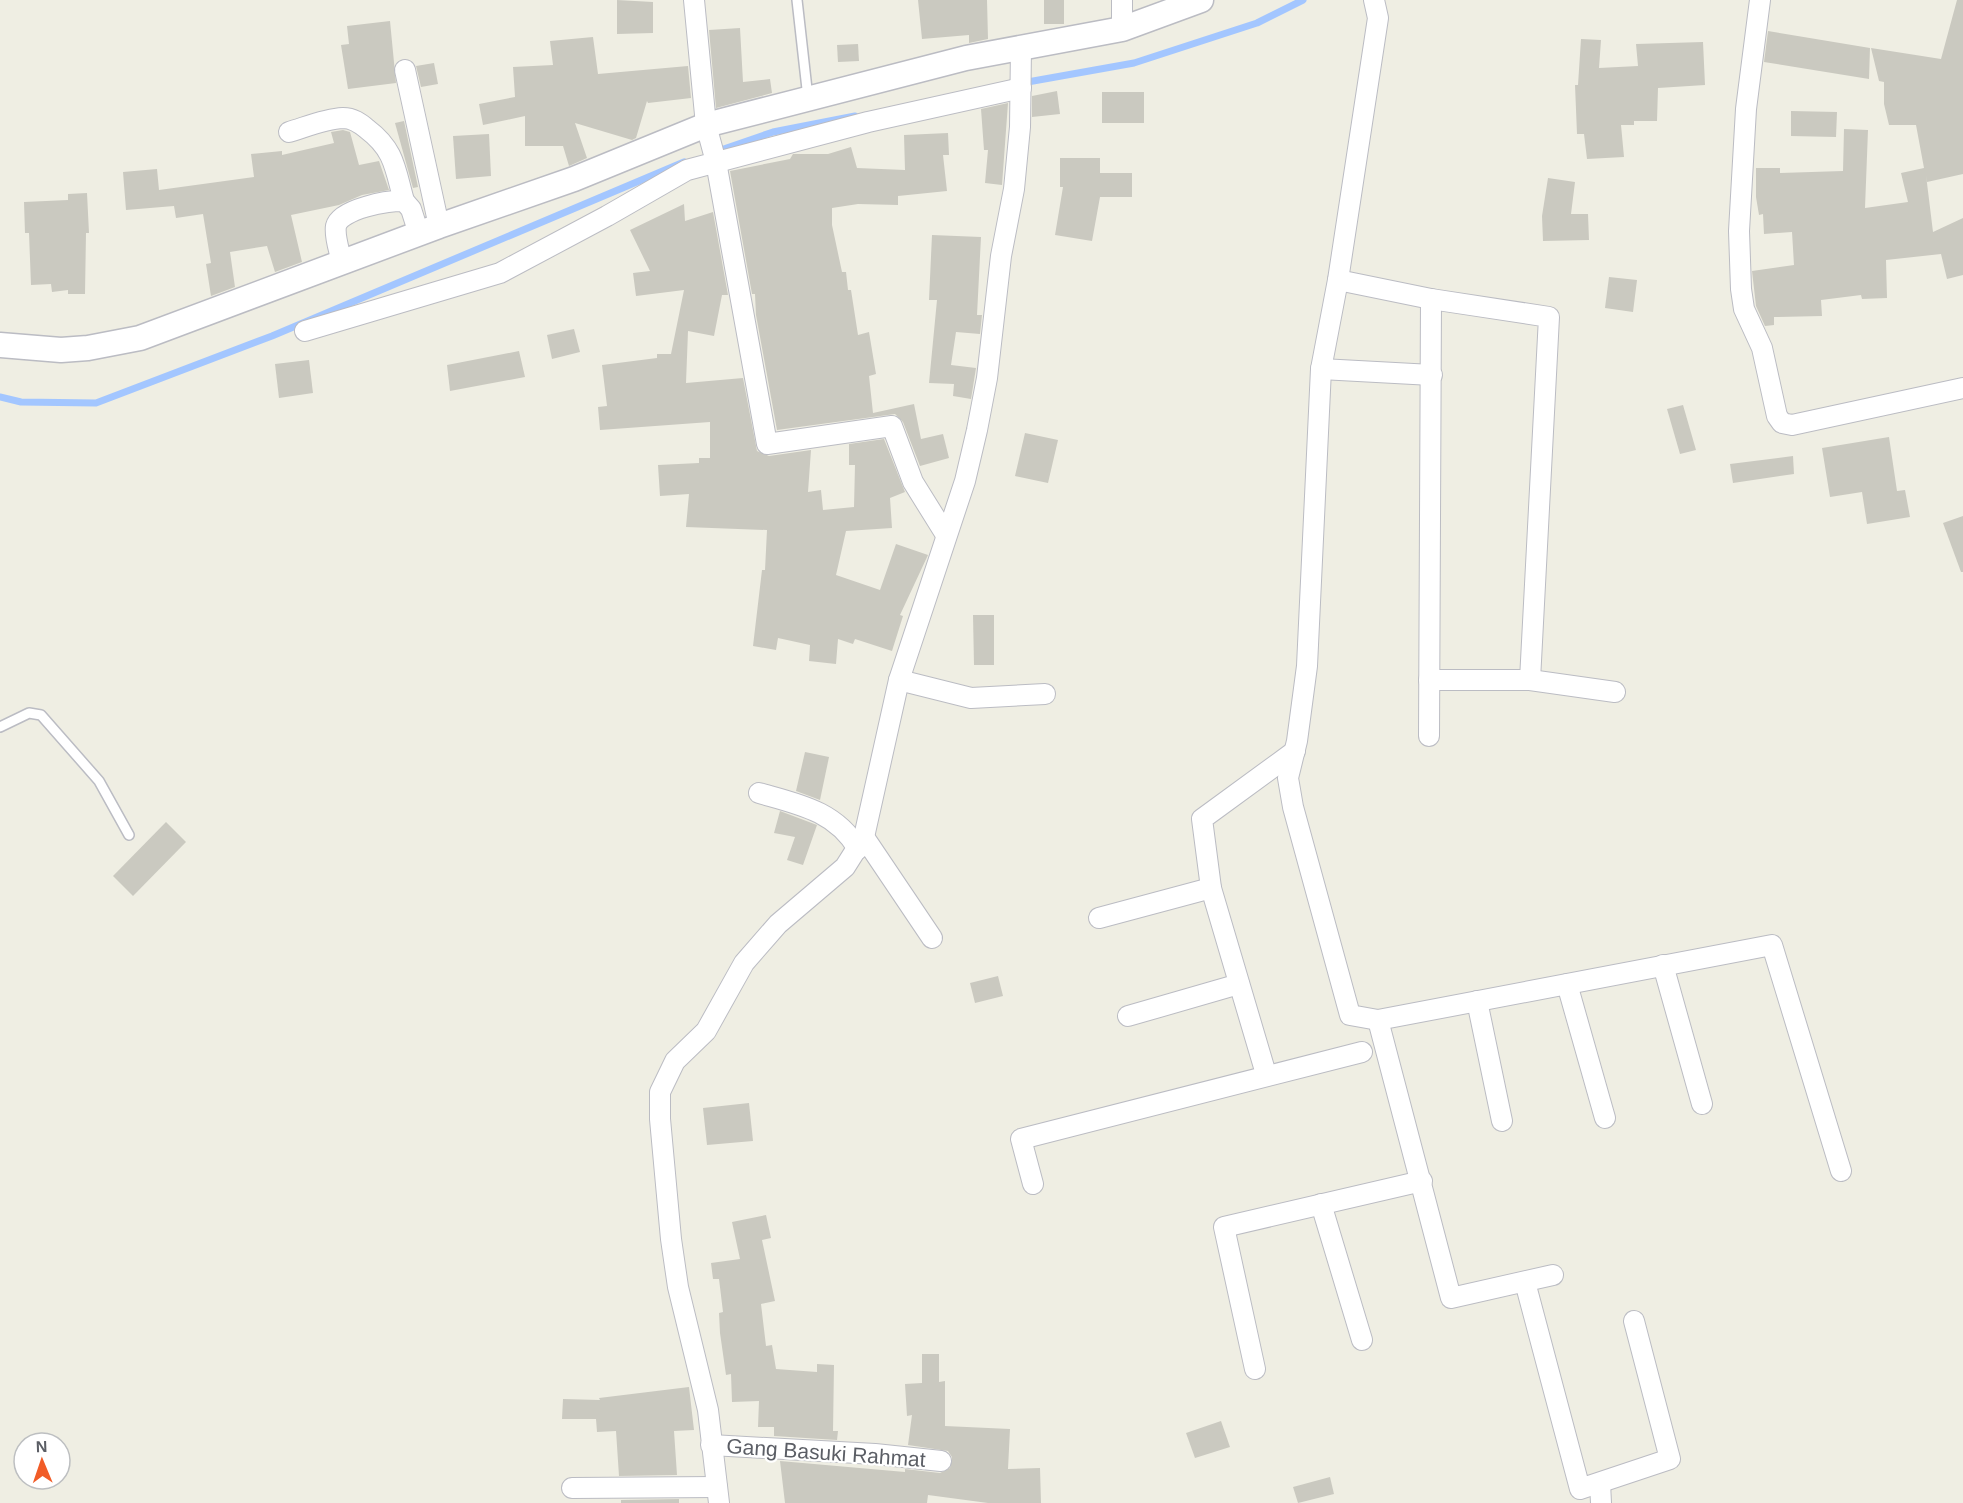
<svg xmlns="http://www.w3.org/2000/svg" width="1963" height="1503" viewBox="0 0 1963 1503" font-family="Arial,sans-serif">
  <rect width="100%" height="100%" fill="#efeee3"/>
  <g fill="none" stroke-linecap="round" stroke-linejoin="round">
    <g stroke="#a3c6ff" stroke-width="7">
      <path d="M1022,83L1134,63L1257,23L1303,0"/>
      <path d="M715,152L773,132L855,116"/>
      <path d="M0,397L21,402L96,403L272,336L684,162"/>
    </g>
  </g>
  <g fill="#cac9c0">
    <path d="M617,0L653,2V33L617,34Z"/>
    <path d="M918,0H987L988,39L969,43V35L922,39Z"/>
    <rect x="1044" y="0" width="20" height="24"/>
    <path d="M1957,0H1963V174L1927,182L1926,175L1933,232L1963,218V275L1947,279L1941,254L1886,260L1887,298L1862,299L1861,295L1821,300L1822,316L1774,317V325L1765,326L1756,306L1752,271L1794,265L1792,232L1764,234L1763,214L1759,215L1756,197V168H1780V173L1843,171L1844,129L1868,130L1865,208L1908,202L1901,173L1924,168L1916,125H1889L1884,104V82L1879,81L1871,48L1941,59Z"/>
    <path d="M390,21L396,83L348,89L341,45L349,44L347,26Z"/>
    <path d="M740,28L743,82L770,79L772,93L716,108L709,30Z"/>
    <path d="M1768,31L1870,48L1869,79L1764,62Z"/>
    <path d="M593,37L598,74L688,66L691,98L648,103L647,101L636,138L632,140L575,123L587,158L569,166L563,146H525V116L483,125L479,104L515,97L513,67L553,65L550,41Z"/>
    <path d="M1581,39L1601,40L1599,68L1638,66L1636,44L1703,42L1705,85L1658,88L1657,121H1634V125H1621L1624,157L1587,159L1584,134H1577L1575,85H1578Z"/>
    <path d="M858,44L859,61L838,62L837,45Z"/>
    <path d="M434,63L438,84L421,87L416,66Z"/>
    <path d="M1057,91L1060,114L1032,117V96Z"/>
    <rect x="1102" y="92" width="42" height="31"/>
    <path d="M1008,103L1002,185L985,183L988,150H984L981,109Z"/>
    <path d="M1791,111L1837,112L1836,137L1791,136Z"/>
    <path d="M404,121L418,187L413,188L395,123Z"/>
    <path d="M343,130L350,132L359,165L379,161L389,190L362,195L339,205L291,215L302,262L275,272L267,246L230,252L235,287L211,296L206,264L211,263L203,214L176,218L174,206L126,210L123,172L157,169L159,190L254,177L251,154L282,151V155L334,143L331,132Z"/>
    <path d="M948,133L949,155H943L947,191L898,196V205L858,204L832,208V225L842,272H846L848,290H851L858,335L869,332L876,374L869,376L873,413L914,404L921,439L943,434L949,458L920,466L903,422L895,414L777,430L756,315L755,294H752L730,171L790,159L793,154H828L851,147L857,168L905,170L904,135Z"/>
    <path d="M489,134L491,176L456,179L453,136Z"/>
    <path d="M1060,158H1100V173H1132V197H1100L1092,241L1055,235L1063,187H1060Z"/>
    <path d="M1548,178L1575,182L1571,214H1588L1589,240L1543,241L1542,216Z"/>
    <path d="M87,193L89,233H86L85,294H68V290L52,292L51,284L31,285L29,233H25L24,202L68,200V194Z"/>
    <path d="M684,204L685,221L713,212L728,295H722L714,336L688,331L686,383L743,378L757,451L769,456L811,450L808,492L821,490L823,510L854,507L855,465H849V444L884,439L905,492L890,498L892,528L846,531L836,575L880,590L896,544L928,555L900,615L903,616L892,651L855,639L853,644L838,639L836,664L809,661L810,645L778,638L776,650L753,646L762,570H765L767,530L686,527L689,494L660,496L658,465L699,463V458H710V422L600,430L598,407L607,406L602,365L657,358V354H671L684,290L636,296L633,273L650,271L630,230Z"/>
    <path d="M932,235L981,237L977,315H982L980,334L956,332L951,365L976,368L971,399L953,396L954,384L929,383L937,300H929Z"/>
    <path d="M1609,277L1637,280L1633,312L1605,308Z"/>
    <path d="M574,329L580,352L552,359L547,335Z"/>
    <path d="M519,351L525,377L450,391L447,365Z"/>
    <path d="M309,360L313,393L279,398L275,364Z"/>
    <path d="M1683,405L1696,450L1680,454L1667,409Z"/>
    <path d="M1025,433L1058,440L1048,483L1015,476Z"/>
    <path d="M1889,437L1897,491L1905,490L1910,517L1867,524L1862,492L1830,497L1822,448Z"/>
    <path d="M1793,456L1794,474L1733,483L1730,464Z"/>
    <path d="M1963,516V572H1961L1943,523Z"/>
    <path d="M973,615H994V665H974Z"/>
    <path d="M805,752L829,757L820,800L796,791Z"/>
    <path d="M780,811L817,825L803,865L787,860L795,837L774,833Z"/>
    <path d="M166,822L186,842L133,896L113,876Z"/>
    <path d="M998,976L1003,996L975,1003L970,983Z"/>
    <path d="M749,1103L753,1141L707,1145L703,1108Z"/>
    <path d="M766,1215L771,1238L762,1240L775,1301L761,1304L766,1346L772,1345L776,1369L817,1372V1364L834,1365L833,1431H838L837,1440L774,1436V1427H758L759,1401L732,1402L731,1374L726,1375L720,1333L719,1313L723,1312L719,1279H713L711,1263L740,1259L732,1222Z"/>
    <path d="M922,1354H939V1382L945,1381V1426L1010,1429L1008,1469L1040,1468L1041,1503H988L928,1495L927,1503H785L780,1461L905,1472V1469L940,1473L950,1468L952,1457L948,1451L908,1445L912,1415L907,1416L905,1384L922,1383Z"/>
    <path d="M689,1387L694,1430L674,1431L677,1475L619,1476L616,1431L597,1432L596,1419H562L563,1399L600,1400L599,1398Z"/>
    <path d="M1221,1421L1230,1447L1195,1458L1186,1433Z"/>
    <path d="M1330,1477L1334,1494L1298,1503L1293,1487Z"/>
    <path d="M679,1499V1503H621V1500Z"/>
  </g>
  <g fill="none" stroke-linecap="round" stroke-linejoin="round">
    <g stroke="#bbbcc3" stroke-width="12">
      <g id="service">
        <path d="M797,0L808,98"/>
        <path d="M0,727L29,713L41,715L99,781L129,835"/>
      </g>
    </g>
    <g stroke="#bbbcc3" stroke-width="22">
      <g id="minor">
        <path d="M694,0L706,125L716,162L767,444L892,426L913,482L946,535"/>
        <path d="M1122,0V29"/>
        <path d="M1374,0L1378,18L1338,280L1321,369L1307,666L1297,741L1288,778L1293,807L1350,1015L1378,1020L1772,945L1841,1171"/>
        <path d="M1760,0L1746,109L1739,231L1741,289L1744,309L1762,348L1777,416L1782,423L1792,425L1963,388"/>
        <path d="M405,70L439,226"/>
        <path d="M289,132C306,127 324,119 343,118C353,118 360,123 367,129C395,150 395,169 404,201"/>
        <path d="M342,263C340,252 334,237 336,226C340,209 389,200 404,201L411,209L419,234"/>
        <path d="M1338,280L1431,299L1549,317L1530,680"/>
        <path d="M305,331L500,273L607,216L687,170L868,122L1021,88"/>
        <path d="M1321,369L1432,375"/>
        <path d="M899,680L971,698L1045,694"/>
        <path d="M1429,680H1530L1615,692"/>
        <path d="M1429,736L1431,299"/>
        <path d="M759,793C798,804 836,811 858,849"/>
        <path d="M864,837L932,938"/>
        <path d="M1099,918L1211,888"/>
        <path d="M1663,965L1702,1104"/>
        <path d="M1567,984L1605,1118"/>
        <path d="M1477,1001L1502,1121"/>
        <path d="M1128,1016L1239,984"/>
        <path d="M1378,1020L1451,1298L1553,1275"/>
        <path d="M1266,1074L1211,888L1202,819L1295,751"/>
        <path d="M1033,1184L1021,1139L1362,1052"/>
        <path d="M1321,1204L1362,1340"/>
        <path d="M1525,1282L1580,1489L1670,1459L1634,1321"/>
        <path d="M1255,1369L1224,1227L1422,1181"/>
        <path d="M711,1445L875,1454L941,1461"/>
        <path d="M1600,1483L1601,1503"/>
        <path d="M572,1488L717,1487"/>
        <path d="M719,1503L708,1410L678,1287L671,1239L660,1119V1092L675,1061L706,1031L744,963L778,924L845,867L864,837L899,680L965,481L977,430L987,378L1001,256L1014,189L1020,127L1021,47"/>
      </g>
    </g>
    <g stroke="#bbbcc3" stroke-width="27">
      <path id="tertiary" d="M0,345L61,350L88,348L140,338L439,226L574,179L706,125L966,58L1122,29L1201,0"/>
    </g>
    <use href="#service" stroke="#fff" stroke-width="9"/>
    <use href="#minor" stroke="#fff" stroke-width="20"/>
    <use href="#tertiary" stroke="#fff" stroke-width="24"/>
  </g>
  <g text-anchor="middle" stroke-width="4.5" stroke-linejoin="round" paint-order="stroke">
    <g font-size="21" fill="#5b5e65" stroke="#fff">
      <text transform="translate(826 1453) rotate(4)" y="7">Gang Basuki Rahmat</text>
    </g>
  </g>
  <g transform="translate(42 1461) rotate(358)"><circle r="28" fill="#ffffff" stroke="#bdbfc1" stroke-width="1.5"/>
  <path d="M0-4.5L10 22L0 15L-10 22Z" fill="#f15c27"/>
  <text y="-9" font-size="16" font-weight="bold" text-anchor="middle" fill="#5b5e65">N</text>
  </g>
</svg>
